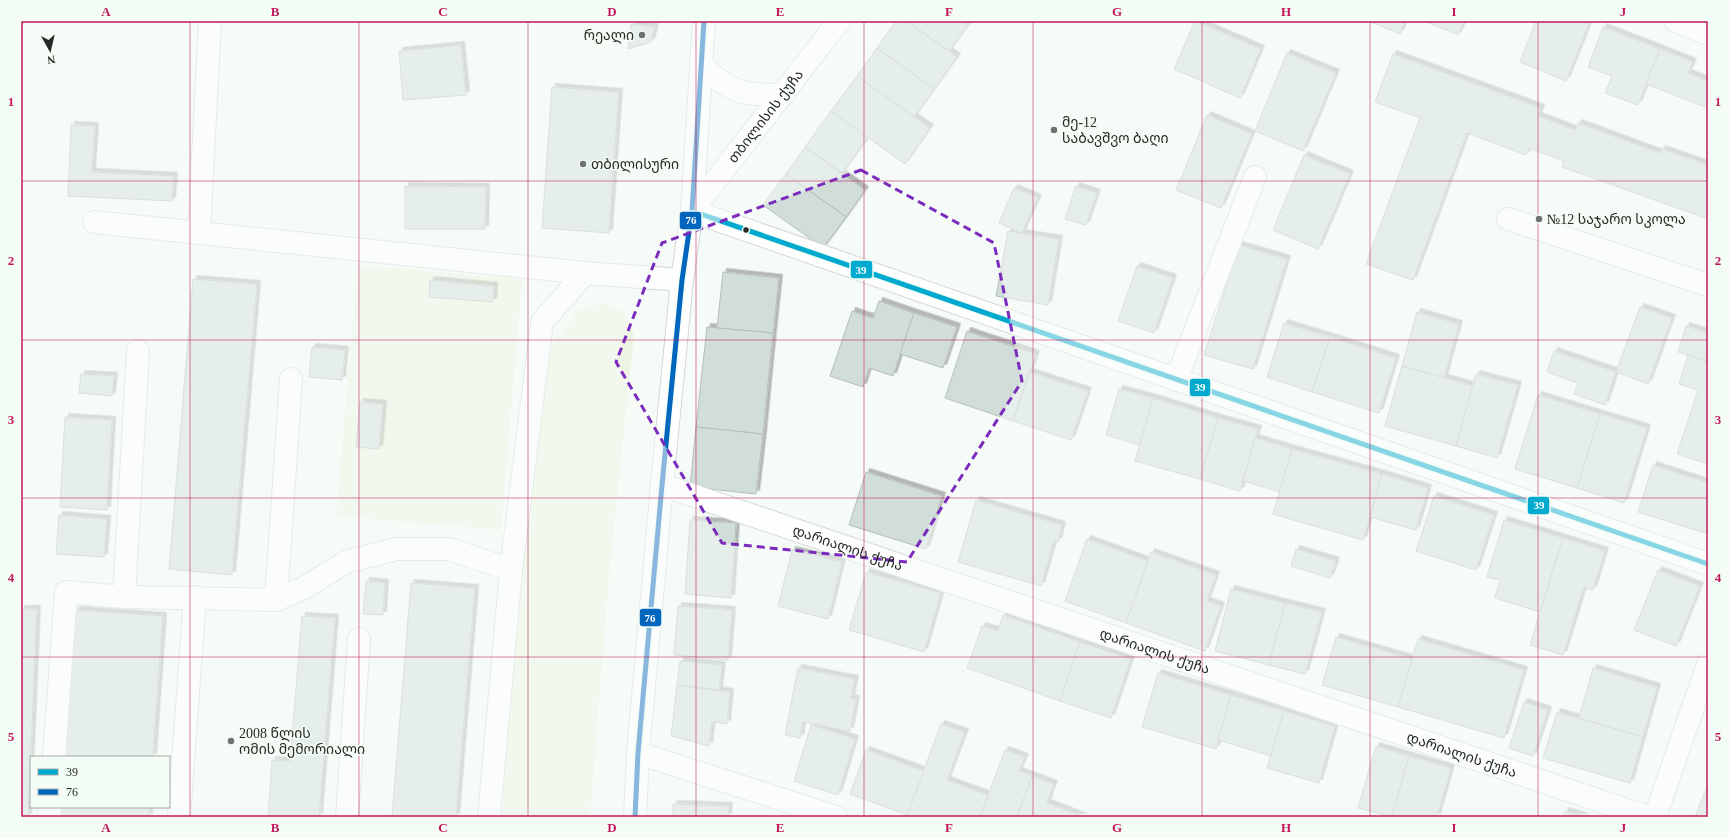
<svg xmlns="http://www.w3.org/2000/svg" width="1729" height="838" viewBox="0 0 1729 838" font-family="'Times New Roman','Noto Sans Georgian',serif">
  <defs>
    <filter id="shadow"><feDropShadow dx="3.5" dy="-3.5" stdDeviation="0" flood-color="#0004"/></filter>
  </defs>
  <rect width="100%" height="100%" fill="#f5fbf7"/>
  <g fill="#eef4e2">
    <path d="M358,265L522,279L501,530L336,516Z"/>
    <path d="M603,303L624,312L634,335L610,564L590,817H502L518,587L550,345L580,310Z"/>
  </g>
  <g fill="#d1ddd9" stroke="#b8bdbb" filter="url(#shadow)">
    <path d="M896,21H907L957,57L934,89L877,48Z"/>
    <path d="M907,21H962L968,25L949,51Z"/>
    <path d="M1195,21L1261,49L1240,98L1174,69Z"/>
    <path d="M1369,21H1405L1400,34Z"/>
    <path d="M1424,21H1464L1458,35Z"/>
    <path d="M1536,21H1590L1566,81L1520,62Z"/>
    <path d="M631,24L655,27L651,42L628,49Z"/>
    <path d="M1603,27L1660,49L1638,105L1605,93L1612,76L1588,67Z"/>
    <path d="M461,45L466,95L403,100L399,51Z"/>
    <path d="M877,48L934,89L914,117L857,76Z"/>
    <path d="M1660,49L1693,62L1688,73L1708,81V108L1646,84Z"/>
    <path d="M1287,53L1336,73L1303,151L1255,131Z"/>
    <path d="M1393,54L1541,108L1538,116L1575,130L1578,123L1660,153L1662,149L1708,165V219L1562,167L1564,161L1529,148L1526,155L1467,133L1413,280L1366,264L1420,118L1375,102Z"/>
    <path d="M857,76L930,128L905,164L831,111Z"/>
    <path d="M552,87L619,92L609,233L542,228Z"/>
    <path d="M831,111L868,137L842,173L805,147Z"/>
    <path d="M1207,115L1252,134L1221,208L1176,190Z"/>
    <path d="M71,125L95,126L92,172L174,176L172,201L68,196Z"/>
    <path d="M805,147L865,190L846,217L786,174Z"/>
    <path d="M1304,155L1350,174L1318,249L1273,230Z"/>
    <path d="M786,174L846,217L823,248L763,205Z"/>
    <path d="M405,186L486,187L485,229H405Z"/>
    <path d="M1076,186L1097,193L1086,225L1065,219Z"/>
    <path d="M1014,188L1038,198L1022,233L999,223Z"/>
    <path d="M1008,231L1059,239L1048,305L996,296Z"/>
    <path d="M1239,245L1287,259L1253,369L1204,355Z"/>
    <path d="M1137,266L1173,278L1154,333L1118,321Z"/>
    <path d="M723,272L779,278L773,333L717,328Z"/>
    <path d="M193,279L257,284L232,575L169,569Z"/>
    <path d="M430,280L494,286L493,302L429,297Z"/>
    <path d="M879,301L914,313L893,376L869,368L863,387L830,376L852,311L873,318Z"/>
    <path d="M1640,307L1672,318L1648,384L1616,372Z"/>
    <path d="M1417,312L1459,324L1444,378L1402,366Z"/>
    <path d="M914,313L957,327L943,368L900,354Z"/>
    <path d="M1284,323L1330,337L1312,392L1267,377Z"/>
    <path d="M1686,326L1708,333V352L1705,361L1678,352Z"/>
    <path d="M707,327L773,333L763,434L696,427Z"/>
    <path d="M967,331L1036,354L1013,421L945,398Z"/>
    <path d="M1330,337L1396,358L1379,413L1312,392Z"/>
    <path d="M312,347L345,350L342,380L309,377Z"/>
    <path d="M1554,351L1616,372L1605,405L1574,394L1578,383L1547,372Z"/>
    <path d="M1688,355L1708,362V464L1677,454L1698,390L1679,384Z"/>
    <path d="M1402,366L1473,386L1456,446L1385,426Z"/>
    <path d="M1030,372L1088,391L1071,440L1013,421Z"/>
    <path d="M81,374L114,376L112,396L79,393Z"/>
    <path d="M1476,374L1518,385L1497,458L1456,446Z"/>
    <path d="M1119,389L1153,398L1140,445L1106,435Z"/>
    <path d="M1538,395L1600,414L1577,488L1515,469Z"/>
    <path d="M1153,398L1218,418L1200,479L1135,461Z"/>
    <path d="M360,402L383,404L379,449L356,447Z"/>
    <path d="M1600,414L1647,428L1624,503L1577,488Z"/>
    <path d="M65,417L112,420L107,510L60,507Z"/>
    <path d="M1218,418L1258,429L1240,491L1200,479Z"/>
    <path d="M696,427L763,434L756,494L690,487Z"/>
    <path d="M1255,438L1292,449L1280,492L1243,481Z"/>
    <path d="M1292,449L1382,474L1363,540L1273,514Z"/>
    <path d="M1653,465L1708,483V534L1638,512Z"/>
    <path d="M866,472L942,496L926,549L849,525Z"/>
    <path d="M1382,474L1428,488L1416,530L1370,517Z"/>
    <path d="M1434,496L1494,515L1476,570L1416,551Z"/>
    <path d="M976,500L1062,525L1058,542L1054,541L1041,586L958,562Z"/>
    <path d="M59,515L107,519L104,557L56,554Z"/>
    <path d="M690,520L736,523L731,598L685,594Z"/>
    <path d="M1504,520L1563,538L1540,612L1495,598L1500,580L1487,577Z"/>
    <path d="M1563,538L1605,551L1593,590L1584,587L1563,655L1530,645Z"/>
    <path d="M1087,539L1148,561L1126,623L1065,601Z"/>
    <path d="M1296,549L1336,561L1330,578L1291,566Z"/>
    <path d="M792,550L842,562L828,619L778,606Z"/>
    <path d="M1151,552L1216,575L1207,601L1221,606L1205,651L1126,623Z"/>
    <path d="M1658,570L1700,586L1676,646L1634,630Z"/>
    <path d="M866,572L941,593L924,652L849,630Z"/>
    <path d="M366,581L385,583L383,615L363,614Z"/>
    <path d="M411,583L475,588L456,817H392Z"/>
    <path d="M1231,589L1285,603L1269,665L1215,651Z"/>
    <path d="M1285,603L1322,612L1305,674L1269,665Z"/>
    <path d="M678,606L732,610L728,660L674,655Z"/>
    <path d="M21,609H37L28,817H21Z"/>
    <path d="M75,610L163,616L153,757H65Z"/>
    <path d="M1003,615L1080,642L1060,701L967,668L982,626L998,631Z"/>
    <path d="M302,616L335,618L319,817H268L272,760L290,761Z"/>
    <path d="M1336,637L1412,659L1398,707L1322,685Z"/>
    <path d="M1418,639L1524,670L1504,738L1398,707Z"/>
    <path d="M1080,642L1131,659L1111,718L1060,701Z"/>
    <path d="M680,661L722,665L719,690L677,685Z"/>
    <path d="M798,668L855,679L851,698L856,699L850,731L803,722L800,738L785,735Z"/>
    <path d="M1593,668L1657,687L1643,737L1579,718Z"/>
    <path d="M1158,673L1231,695L1216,749L1142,727Z"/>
    <path d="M677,685L730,692L727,724L712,722L709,746L671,736Z"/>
    <path d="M1231,695L1284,711L1271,756L1218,740Z"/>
    <path d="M1524,702L1548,710L1533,756L1509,748Z"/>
    <path d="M1284,711L1335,726L1319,783L1267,768Z"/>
    <path d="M1557,712L1643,737L1630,783L1543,758Z"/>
    <path d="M941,724L965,732L947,780L988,795L980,817H913L907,815Z"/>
    <path d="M811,725L855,739L838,795L794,781Z"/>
    <path d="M1376,746L1409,756L1392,817L1358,808Z"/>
    <path d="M866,750L924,771L907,815L850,794Z"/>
    <path d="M1005,750L1025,757L1019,771L1032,776L1017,817H980Z"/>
    <path d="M1409,756L1451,768L1437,817H1392Z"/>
    <path d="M1032,776L1054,784L1047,803L1084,817H1017Z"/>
    <path d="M1708,784V817H1695Z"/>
    <path d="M673,804L729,806L728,817H673Z"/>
    <rect x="61" y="807" width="88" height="10"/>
    <path d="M1565,811L1585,817H1563Z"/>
  </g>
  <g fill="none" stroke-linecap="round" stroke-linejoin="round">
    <g stroke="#d3d8d5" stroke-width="24">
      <g id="minor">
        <path d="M1676,21L1708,34"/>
        <path d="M692,211L1708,564"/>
        <path d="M1508,219L1708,285"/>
        <path d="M94,222L585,273L682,280"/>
        <path d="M199,233L210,21"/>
        <path d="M138,351L124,597L276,600"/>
        <path d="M291,379L276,600L304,588L346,562L397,549H449L511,570"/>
        <path d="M1176,380L1255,177"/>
        <path id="s1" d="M662,485L1648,817"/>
        <path d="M638,753L836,817"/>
        <path d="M54,757L66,592L124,597"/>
        <path d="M49,817L50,807"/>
        <path d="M179,817L195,597"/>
        <path d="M347,817L359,639"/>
        <path d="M489,817L511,570L542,322L585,273"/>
        <path d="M1655,817L1708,664"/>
      </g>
    </g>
    <g stroke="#d3d8d5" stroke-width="24">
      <g id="major">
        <path d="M701,63C726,92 746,97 784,94"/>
        <path id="s2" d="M692,211L839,21"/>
        <path d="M635,817L638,753L662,485L682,280L692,211L704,21"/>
      </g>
    </g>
    <use href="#minor" stroke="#fefefe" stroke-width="22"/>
    <use href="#major" stroke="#fefefe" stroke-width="22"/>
    <g stroke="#f3fdf6" stroke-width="8">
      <path id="bus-1" d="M692,211L1708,564"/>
    </g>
    <g stroke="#f3fdf6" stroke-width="8">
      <path id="bus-2" d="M635,817L638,753L662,485L682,280L692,211L704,21"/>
    </g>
    <use href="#bus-1" stroke="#00a9ce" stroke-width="5"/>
    <use href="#bus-2" stroke="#0065bd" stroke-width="5"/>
  </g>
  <path d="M0 0H1729V838H0ZM861,170L994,243L1022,381L907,562L722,543L616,362L662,243Z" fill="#f5fbf7" fill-opacity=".55" fill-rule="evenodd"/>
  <path fill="none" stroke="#7b2cbf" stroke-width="3" stroke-dasharray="8 5" stroke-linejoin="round" d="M861,170L994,243L1022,381L907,562L722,543L616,362L662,243Z"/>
  <path fill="none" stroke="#c2185b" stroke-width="1" stroke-opacity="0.55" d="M190,21V817M359,21V817M528,21V817M696,21V817M864,21V817M1033,21V817M1202,21V817M1370,21V817M1538,21V817M21,181H1708M21,340H1708M21,498H1708M21,657H1708"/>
  <g fill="#6e7370" stroke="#f3fdf6" stroke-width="1.5">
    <circle cx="642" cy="35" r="4"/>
    <circle cx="1054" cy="130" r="4"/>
    <circle cx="583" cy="164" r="4"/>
    <circle cx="1539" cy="219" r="4"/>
    <circle cx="231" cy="741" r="4"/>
  </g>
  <circle fill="#262a27" stroke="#f3fdf6" stroke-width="1.5" cx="746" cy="230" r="3.5"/>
  <g text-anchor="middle" stroke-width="3" stroke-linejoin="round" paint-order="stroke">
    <g font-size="14" fill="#262a27" stroke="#f3fdf6" text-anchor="start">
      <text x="634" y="40" text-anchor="end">რეალი</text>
      <text x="1062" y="127">მე-12<tspan x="1062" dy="16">საბავშვო ბაღი</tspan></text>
      <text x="591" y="169">თბილისური</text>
      <text x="1547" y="224">№12 საჯარო სკოლა</text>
      <text x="239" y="738">2008 წლის<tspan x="239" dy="16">ომის მემორიალი</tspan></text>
    </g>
    <g font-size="14" fill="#262a27" stroke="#f3fdf6">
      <text dy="5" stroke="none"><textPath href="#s2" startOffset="120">თბილისის ქუჩა</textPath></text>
      <text dy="5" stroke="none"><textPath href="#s1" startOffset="196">დარიალის ქუჩა</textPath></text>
      <text dy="5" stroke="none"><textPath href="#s1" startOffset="520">დარიალის ქუჩა</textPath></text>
      <text dy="5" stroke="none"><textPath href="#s1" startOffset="844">დარიალის ქუჩა</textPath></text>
    </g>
  </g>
  <g stroke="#f3fdf6" stroke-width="1.5">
    <rect x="679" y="211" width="23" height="19" rx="4" fill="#0065bd"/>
    <rect x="850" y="260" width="23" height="19" rx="4" fill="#00a9ce"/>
    <rect x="1189" y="378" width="22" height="19" rx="4" fill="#00a9ce"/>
    <rect x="1527" y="496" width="23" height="19" rx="4" fill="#00a9ce"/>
    <rect x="639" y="608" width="23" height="19" rx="4" fill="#0065bd"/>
  </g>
  <g font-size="11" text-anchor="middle" font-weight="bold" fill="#fff">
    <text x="691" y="224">76</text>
    <text x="861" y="274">39</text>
    <text x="1200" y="391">39</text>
    <text x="1539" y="509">39</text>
    <text x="650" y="622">76</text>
  </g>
  <rect width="1729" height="838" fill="none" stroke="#f3fdf6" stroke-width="44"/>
  <rect x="30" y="756" width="140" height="52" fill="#f3fdf6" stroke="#a1a9a3"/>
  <rect x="38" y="769" width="20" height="6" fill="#00a9ce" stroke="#a1a9a3"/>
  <text x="66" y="776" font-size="12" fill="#262a27">39</text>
  <rect x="38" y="789" width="20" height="6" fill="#0065bd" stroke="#a1a9a3"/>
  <text x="66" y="796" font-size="12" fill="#262a27">76</text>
  <g transform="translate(50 50) rotate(172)" stroke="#f3fdf6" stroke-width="3" paint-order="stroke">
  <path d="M0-3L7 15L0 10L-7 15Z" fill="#262a27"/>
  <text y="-6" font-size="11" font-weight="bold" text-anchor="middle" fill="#262a27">N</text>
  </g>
  <rect x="22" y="22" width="1685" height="794" fill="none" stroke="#c2185b" stroke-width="1.5"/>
  <g font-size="13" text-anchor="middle" font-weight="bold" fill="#c2185b">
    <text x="106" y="16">A</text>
    <text x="275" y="16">B</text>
    <text x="443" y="16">C</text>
    <text x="612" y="16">D</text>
    <text x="780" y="16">E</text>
    <text x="949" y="16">F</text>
    <text x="1117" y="16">G</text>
    <text x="1286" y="16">H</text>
    <text x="1454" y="16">I</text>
    <text x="1623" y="16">J</text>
    <text x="11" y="106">1</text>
    <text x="1718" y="106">1</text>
    <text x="11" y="265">2</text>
    <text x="1718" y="265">2</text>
    <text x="11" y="424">3</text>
    <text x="1718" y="424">3</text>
    <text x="11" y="582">4</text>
    <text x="1718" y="582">4</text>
    <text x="11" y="741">5</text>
    <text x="1718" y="741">5</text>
    <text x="106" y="832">A</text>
    <text x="275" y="832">B</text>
    <text x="443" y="832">C</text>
    <text x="612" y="832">D</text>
    <text x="780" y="832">E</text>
    <text x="949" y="832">F</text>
    <text x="1117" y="832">G</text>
    <text x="1286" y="832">H</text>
    <text x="1454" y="832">I</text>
    <text x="1623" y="832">J</text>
  </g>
</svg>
